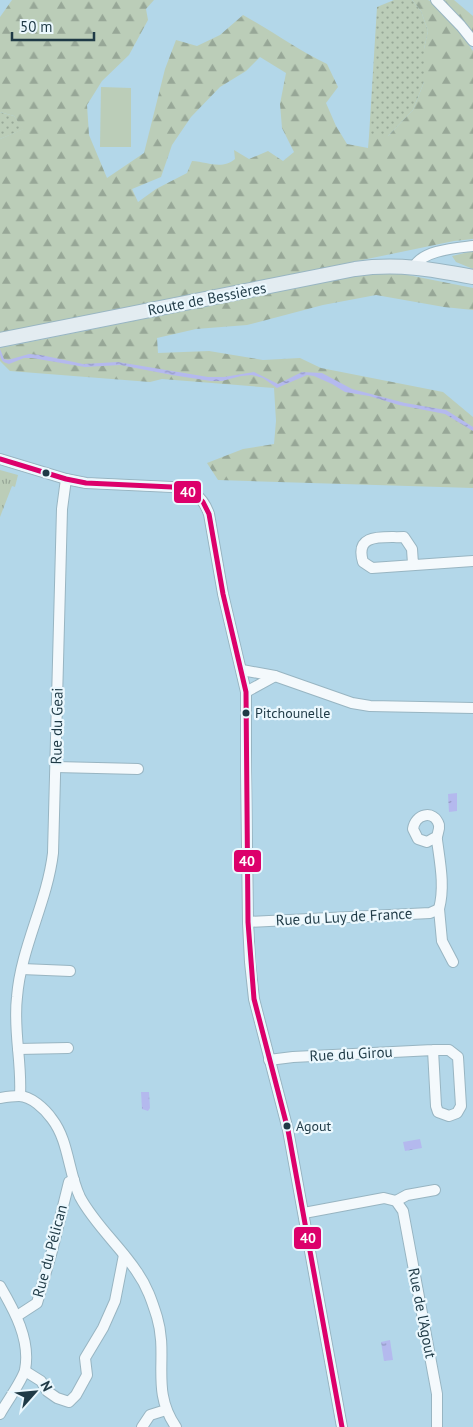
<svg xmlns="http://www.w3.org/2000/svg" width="473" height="1427" viewBox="0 0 473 1427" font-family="'PT Sans',sans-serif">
  <defs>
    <pattern id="grass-dots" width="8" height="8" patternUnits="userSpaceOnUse" patternTransform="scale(1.25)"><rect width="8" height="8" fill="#bbcdb8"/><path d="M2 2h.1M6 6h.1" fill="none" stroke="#97a797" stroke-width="1.8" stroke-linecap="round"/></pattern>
    <pattern id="forest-firs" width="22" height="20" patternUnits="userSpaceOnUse" patternTransform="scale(1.25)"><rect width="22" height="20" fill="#bbcdb8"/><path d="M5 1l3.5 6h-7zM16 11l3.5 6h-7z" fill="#97a797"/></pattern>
    <pattern id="park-tufts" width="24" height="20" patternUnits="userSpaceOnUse" patternTransform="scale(1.25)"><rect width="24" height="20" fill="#bbcdb8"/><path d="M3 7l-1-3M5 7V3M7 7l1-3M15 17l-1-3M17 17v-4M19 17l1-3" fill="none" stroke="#97a797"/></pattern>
    <pattern id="water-ripples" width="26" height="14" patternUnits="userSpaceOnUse" patternTransform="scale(1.25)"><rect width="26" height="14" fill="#b4b9ee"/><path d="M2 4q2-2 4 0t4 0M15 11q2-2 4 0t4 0" fill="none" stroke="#9297c3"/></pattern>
  </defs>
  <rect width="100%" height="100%" fill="#b3d7e9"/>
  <g fill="url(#grass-dots)">
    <path d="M394,0H412L421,11L428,31L424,49V82L413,110L388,136H369L377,7Z"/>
    <path d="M0,112L14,116L24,129L0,139Z"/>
  </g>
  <g fill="url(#forest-firs)" fill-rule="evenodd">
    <path d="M12,0H154L146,9L148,20L129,55L102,81L87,105L89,135L107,178L144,153L165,69L176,40L197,46L220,35L243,15C272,31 298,50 327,64L338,87L326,103L336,126L347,144L368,148L369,136H388L413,110L424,82V49L428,31L421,11L412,0C417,0 424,0 428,0C442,3 465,39 473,51V239L454,241L0,335V139L23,129L14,116L0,112V17ZM260,57L286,73L280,104L282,128L294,152L283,161L268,151L249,159L234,150L235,159C222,170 208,162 192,161L187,173L156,189L138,202L132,189L161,177L172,145L191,117L220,87L246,71Z"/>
    <path d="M441,0H454L473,16V34Z"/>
    <path d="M473,251V269L456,262L452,256Z"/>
    <path d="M371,273H398L473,288V310L444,307L376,295L323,305L247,325L196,329L157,338L158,353L209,351L263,360L300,358L321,368L443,392L473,417V488L218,480L207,463L243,449L274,444L276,421L274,388L162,379L150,382L10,371L0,361V348Z"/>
  </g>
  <path fill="url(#park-tufts)" d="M0,470L18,475L15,487L12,486L0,517Z"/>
  <path fill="#bbcdb8" d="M101,87L131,88V147H100Z"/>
  <g fill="url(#water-ripples)">
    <path d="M0,349L4,359L8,360L29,354L41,355L83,364L118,362L208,377H224L254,372L278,384L302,372L322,373L352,389L405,403L446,410L473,427V431L445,414L399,405L369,396L345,392L332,384L314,376L307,375L277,388L263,378L252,375L241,376L222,381H211L172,375L120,365L85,367L32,358H24L9,364C0,362 0,357 0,349Z"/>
    <path d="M457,793V811L449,812L448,794Z"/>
    <path d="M141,1092H149L150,1108L148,1111L142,1109Z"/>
    <path d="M420,1139L422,1148L405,1151L403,1142Z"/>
    <path d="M390,1340L393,1360L384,1361L381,1342Z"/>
  </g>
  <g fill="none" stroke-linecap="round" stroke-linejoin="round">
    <g stroke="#98b5c2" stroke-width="12">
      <g id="street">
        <path d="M436,0L461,26L473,41"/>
        <path d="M414,267C422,250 457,248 473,246"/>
        <path d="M0,459L66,479L86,483L172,487C191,490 202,494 209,514L223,594L246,692V771L248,922L250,962L254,999L288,1130L342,1427"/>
        <path d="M413,564L412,549L404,537C384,538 354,532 363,562L372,568L473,561"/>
        <path d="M242,670L275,676L352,703L370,706L473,708"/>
        <path d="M246,692L275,676"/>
        <path d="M56,767L138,769"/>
        <path d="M436,837L427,842L418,839L413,829C415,814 434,809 439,825C440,831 436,835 437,840C440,863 445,886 439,909"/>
        <path d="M248,922L430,913L439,909L442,941L453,962"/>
        <path d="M22,969L70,971"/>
        <path d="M18,1049L68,1048"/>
        <path d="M269,1060L293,1057L433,1050H449L458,1057L461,1106L457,1113L449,1116L438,1112L436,1106L433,1050"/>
        <path d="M20,1095C22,1062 13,1030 17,997C21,947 47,903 53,853L62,509L66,479"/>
        <path d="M0,1098C6,1097 13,1096 19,1096C31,1096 45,1109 52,1119C69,1141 68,1172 80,1197C95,1225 120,1246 137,1272C147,1286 152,1301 157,1317C169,1357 150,1390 176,1427"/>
        <path d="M396,1201L407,1195L435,1190"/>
        <path d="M304,1213L384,1198L396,1201L403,1211L437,1394V1427"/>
        <path d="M0,1286C14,1310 31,1340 25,1370C22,1381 6,1403 0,1414"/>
        <path d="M17,1316L37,1303L52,1251L69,1182L74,1180"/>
        <path d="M25,1371L41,1381L47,1391L57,1398L69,1402L76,1395L87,1375L85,1358L103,1328L115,1301L124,1255"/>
        <path d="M142,1427L150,1415L166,1410"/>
      </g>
    </g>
    <g stroke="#98b5c2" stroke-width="16">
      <path id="secondary" d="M0,340L355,269C398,263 431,269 473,277"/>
    </g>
    <use href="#street" stroke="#f4f9fc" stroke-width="10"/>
    <use href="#secondary" stroke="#e3ecf1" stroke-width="14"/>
    <g stroke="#ebf8fe" stroke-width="9">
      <path id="bus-1" d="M0,459L66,479L86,483L172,487L195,494L203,502L209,514L223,594L246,692L248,922L254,999L288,1130L342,1427"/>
    </g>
    <use href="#bus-1" stroke="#dc006b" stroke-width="5"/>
  </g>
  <g fill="#1f3a46" stroke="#ebf8fe" stroke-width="2">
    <circle cx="46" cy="473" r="4.5"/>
    <circle cx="246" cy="713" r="4.5"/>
    <circle cx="287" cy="1126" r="4.5"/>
  </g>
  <g text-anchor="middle" stroke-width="4.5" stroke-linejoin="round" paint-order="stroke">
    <g font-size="14" fill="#1f3a46" stroke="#ebf8fe" text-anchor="start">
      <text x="255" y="718">Pitchounelle</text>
      <text x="296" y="1131">Agout</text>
    </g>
    <g font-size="15" fill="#1f3a46" stroke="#ebf8fe">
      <text transform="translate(207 299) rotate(-11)" y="5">Route de Bessières</text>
      <text transform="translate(57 726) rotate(-89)" y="5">Rue du Geai</text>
      <text transform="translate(344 917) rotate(-3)" y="5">Rue du Luy de France</text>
      <text transform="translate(351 1054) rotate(-3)" y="5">Rue du Girou</text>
      <text transform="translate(50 1251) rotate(-75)" y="5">Rue du Pélican</text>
      <text transform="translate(422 1313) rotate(79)" y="5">Rue de l'Agout</text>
    </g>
  </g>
  <g stroke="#ebf8fe" stroke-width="2">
    <rect x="173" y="480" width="29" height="24" rx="5" fill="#dc006b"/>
    <rect x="233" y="849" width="29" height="24" rx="5" fill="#dc006b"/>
    <rect x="293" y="1226" width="29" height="24" rx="5" fill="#dc006b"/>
  </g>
  <g font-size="14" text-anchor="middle" font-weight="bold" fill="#fff">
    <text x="188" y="497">40</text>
    <text x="247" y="866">40</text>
    <text x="308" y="1243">40</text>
  </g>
  <g transform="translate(35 1392) rotate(63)" stroke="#ebf8fe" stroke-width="4" paint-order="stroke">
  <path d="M0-4L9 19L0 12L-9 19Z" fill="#1f3a46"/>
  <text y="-8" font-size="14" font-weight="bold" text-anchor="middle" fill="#1f3a46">N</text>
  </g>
  <path d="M12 32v8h82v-8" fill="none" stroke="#1f3a46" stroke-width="2.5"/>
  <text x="20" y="32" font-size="15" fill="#1f3a46" stroke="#ebf8fe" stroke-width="4" paint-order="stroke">50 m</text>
</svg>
